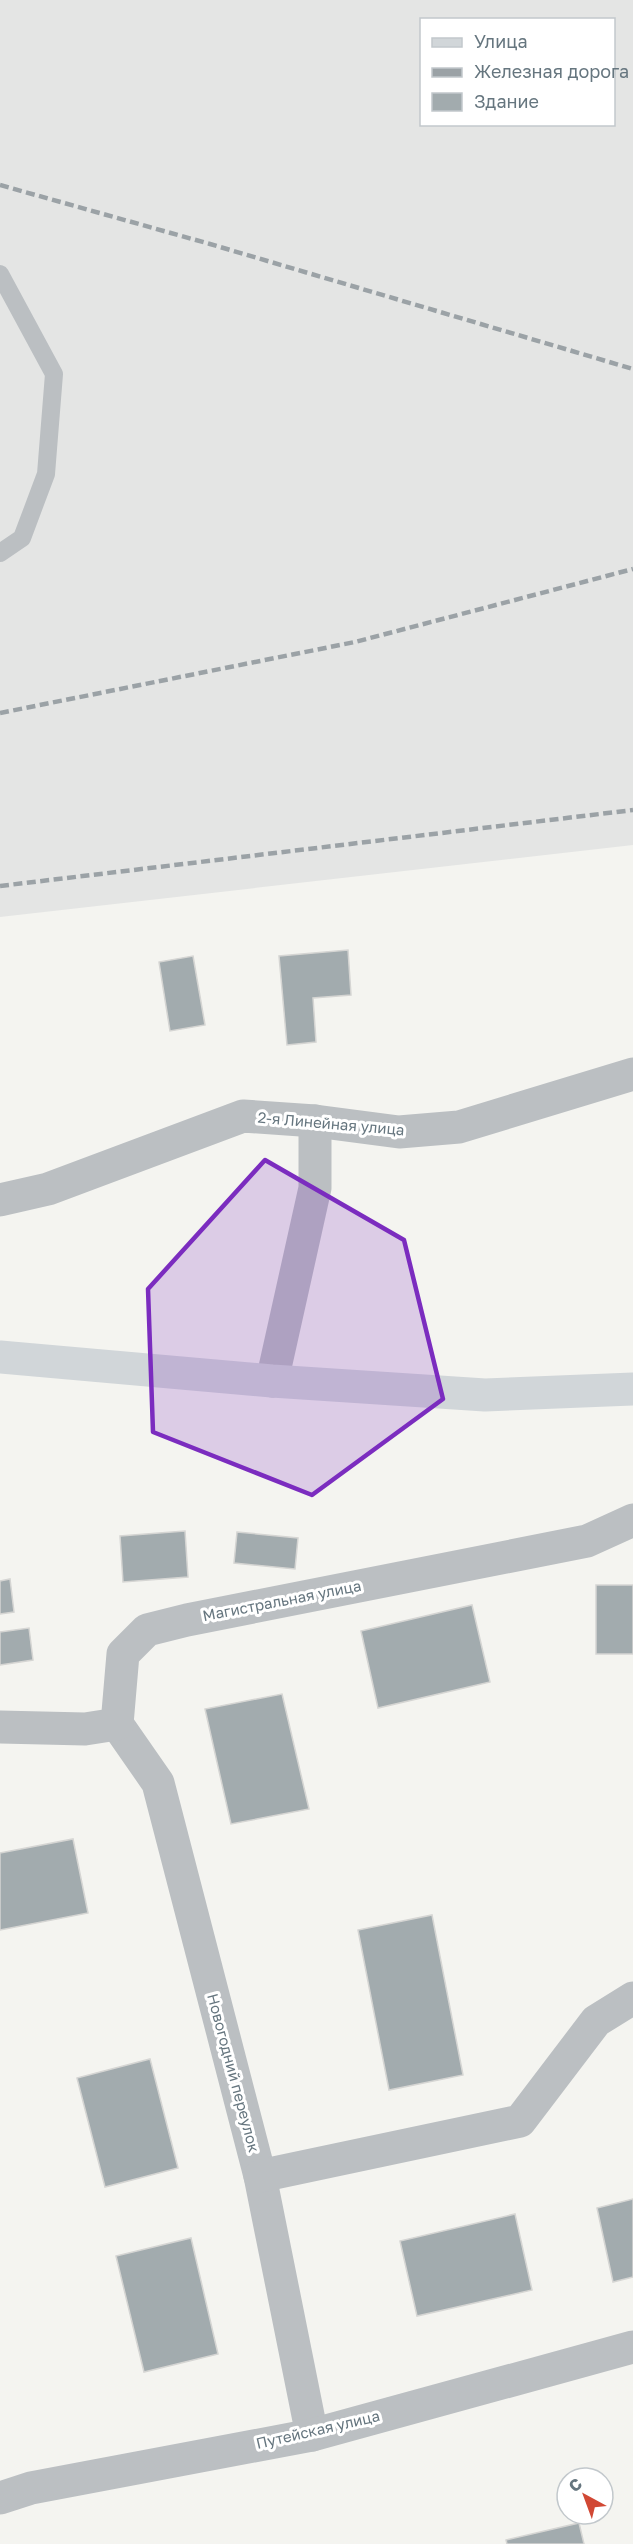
<svg xmlns="http://www.w3.org/2000/svg" width="633" height="2544" viewBox="0 0 633 2544" font-family="'Golos Text',sans-serif">
  <rect width="100%" height="100%" fill="#f4f4f0"/>
  <path fill="#e4e5e4" fill-rule="evenodd" d="M0,0H633V845L0,917ZM422,20H614V124H422Z"/>
  <g fill="#a2abae" stroke="#d5d5d3" stroke-width="1.5">
    <path d="M348,950L351,995L313,998L316,1042L287,1045L279,956Z"/>
    <path d="M193,956L205,1025L170,1031L159,962Z"/>
    <path d="M185,1531L188,1577L123,1582L120,1536Z"/>
    <path d="M237,1532L298,1538L295,1569L234,1563Z"/>
    <path d="M10,1579L14,1612L0,1614V1581Z"/>
    <rect x="596" y="1585" width="37" height="69"/>
    <path d="M472,1605L490,1682L378,1708L361,1631Z"/>
    <path d="M29,1628L33,1660L0,1665V1632Z"/>
    <path d="M282,1694L309,1809L231,1824L205,1709Z"/>
    <path d="M73,1839L88,1913L0,1930V1853Z"/>
    <path d="M432,1915L463,2075L389,2090L358,1930Z"/>
    <path d="M150,2059L178,2168L105,2187L77,2078Z"/>
    <path d="M633,2199V2277L613,2282L597,2208Z"/>
    <path d="M515,2214L532,2290L417,2316L400,2241Z"/>
    <path d="M191,2238L218,2354L144,2372L116,2256Z"/>
    <path d="M579,2523L584,2544H507L506,2540Z"/>
  </g>
  <g fill="none" stroke-linecap="round" stroke-linejoin="round">
    <path stroke="#bbbfc2" stroke-width="18" d="M0,274L54,374L46,474L22,538L0,553"/>
    <g stroke="#bbbfc2" stroke-width="33">
      <path d="M0,1200L48,1189L243,1116L315,1121L399,1132L459,1127L633,1074"/>
      <path d="M272,1381L315,1188V1121"/>
      <path d="M117,1724L158,1783L260,2176L312,2435"/>
      <path d="M0,1727L85,1729L117,1724L123,1654L147,1630L187,1620L587,1541L633,1520"/>
      <path d="M260,2176L520,2121L596,2021L633,1998"/>
      <path d="M0,2498L31,2488L312,2435L633,2347"/>
    </g>
    <path stroke="#d1d6d9" stroke-width="33" d="M0,1357L272,1381L485,1395L633,1389"/>
    <g stroke="#9ba2a6" stroke-width="4.5" stroke-dasharray="9 4.5" stroke-linecap="butt">
      <path d="M0,185L210,244L633,369"/>
      <path d="M0,713L355,642L633,569"/>
      <path d="M0,886L633,810"/>
    </g>
  </g>
  <path fill="#7b2cbf" fill-opacity="0.2" stroke="#7b2cbf" stroke-width="4.5" stroke-linejoin="round" d="M265,1160L404,1240L443,1399L312,1495L153,1432L148,1289Z"/>
  <g text-anchor="middle" stroke-width="6" stroke-linejoin="round" paint-order="stroke">
    <g font-size="15" fill="#66767f" stroke="#fff">
      <text transform="translate(331 1124) rotate(5)" y="5">2-я Линейная улица</text>
      <text transform="translate(282 1601) rotate(-11)" y="5">Магистральная улица</text>
      <text transform="translate(233 2073) rotate(75)" y="5">Новогодний переулок</text>
      <text transform="translate(318 2430) rotate(-13)" y="5">Путейская улица</text>
    </g>
  </g>
  <rect x="420" y="18" width="195" height="108" fill="#ffffff" stroke="#c2c8cc" stroke-width="1.5"/>
  <rect x="432" y="38" width="30" height="9" fill="#d1d6d9" stroke="#c2c8cc" stroke-width="1.5"/>
  <text x="474" y="48" font-size="18" fill="#66767f">Улица</text>
  <rect x="432" y="68" width="30" height="9" fill="#9ba2a6" stroke="#c2c8cc" stroke-width="1.5"/>
  <text x="474" y="78" font-size="18" fill="#66767f">Железная дорога</text>
  <rect x="432" y="93" width="30" height="18" fill="#a2abae" stroke="#c2c8cc" stroke-width="1.5"/>
  <text x="474" y="108" font-size="18" fill="#66767f">Здание</text>
  <g transform="translate(585 2496) rotate(319)"><circle r="28" fill="#ffffff" stroke="#c2c8cc" stroke-width="1.5"/>
  <path d="M0-4.5L10 22L0 15L-10 22Z" fill="#d14834"/>
  <text y="-9" font-size="16" font-weight="bold" text-anchor="middle" fill="#66767f">С</text>
  </g>
</svg>
